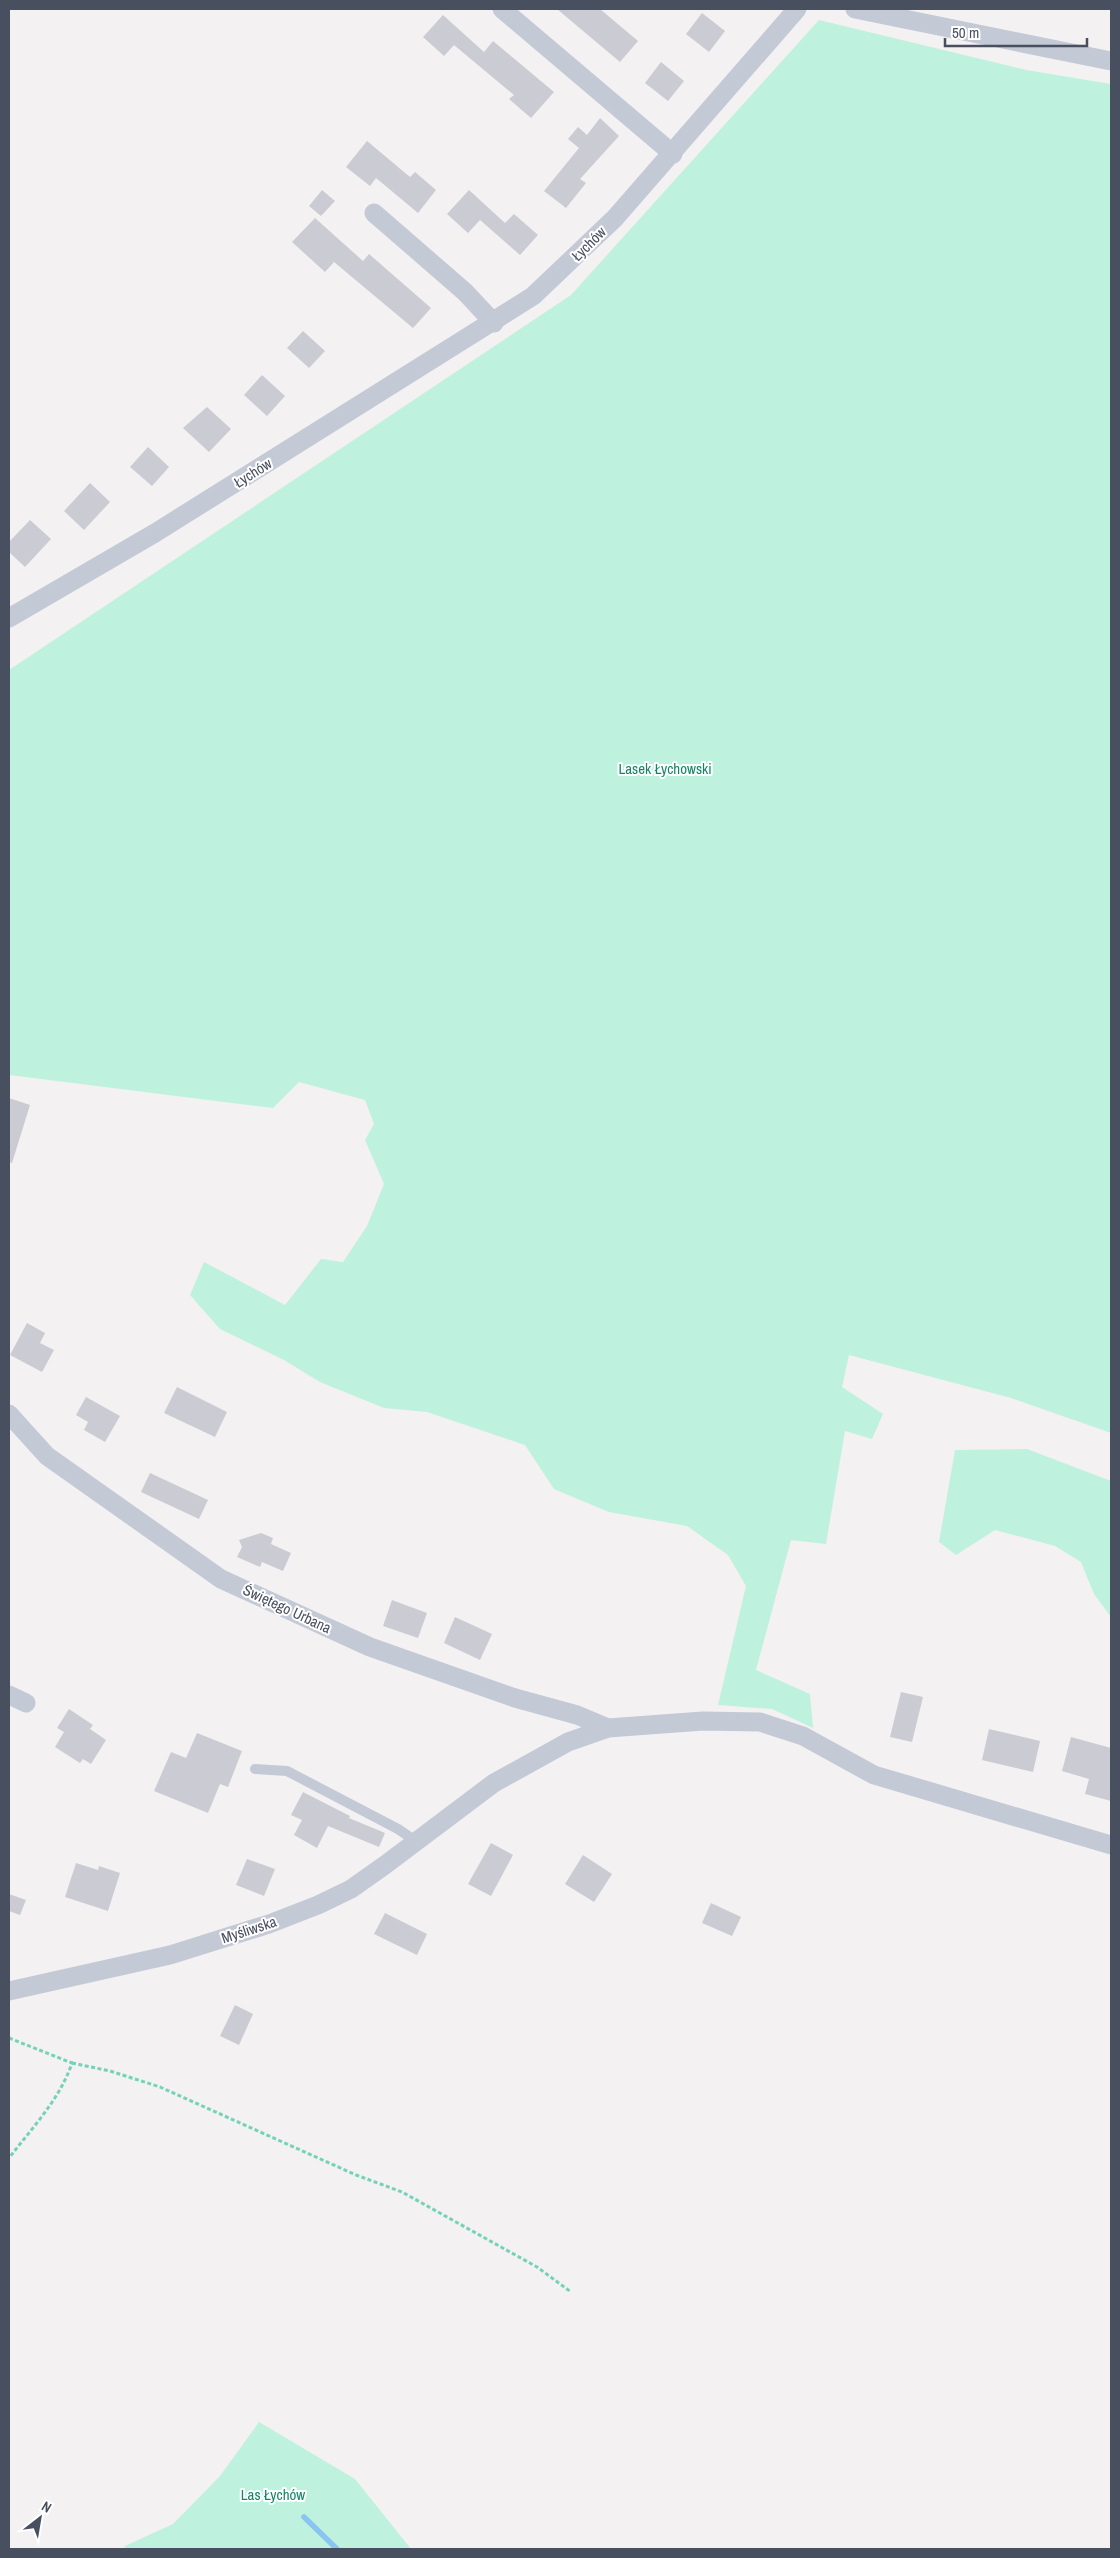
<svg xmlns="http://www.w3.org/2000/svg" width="1120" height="2558" viewBox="0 0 1120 2558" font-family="'Archivo Narrow',sans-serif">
  <rect width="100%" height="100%" fill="#f3f1f1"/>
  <g fill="#bef2de">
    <path d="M819,20L1026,70L1111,84V1433L1011,1398L849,1355L842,1387L883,1414L872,1439L845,1431L826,1544L791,1540L756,1670L810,1694L813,1728L772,1709L718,1705L746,1586L728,1555L687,1526L609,1512L554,1489L525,1445L427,1412L384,1408L320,1382L284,1360L220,1329L190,1295L204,1262L285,1305L321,1259L343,1262L367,1226L384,1184L365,1140L374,1124L365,1100L299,1082L273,1108L9,1075V670L571,295Z"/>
    <path d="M1027,1449L1111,1481V1617L1094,1594L1081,1562L1055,1546L995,1530L956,1555L939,1542L955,1450Z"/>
    <path d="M259,2422L355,2479L411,2549H124L125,2546L173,2524L220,2476Z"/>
  </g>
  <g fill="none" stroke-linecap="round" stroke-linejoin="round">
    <path stroke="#8ac4f0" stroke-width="5.5" d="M304,2517L337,2549"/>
  </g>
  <g fill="#cbccd3">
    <path d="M557,9H600L638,41L620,62Z"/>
    <path d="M702,13L725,31L709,52L686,34Z"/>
    <path d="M443,15L484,52L493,41L554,92L531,118L509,99L514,95L454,45L444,56L423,37Z"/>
    <path d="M661,62L684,81L668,101L645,83Z"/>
    <path d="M600,118L619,136L580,179L586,183L566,208L544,191L579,148L568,139L578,127L587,135Z"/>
    <path d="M367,141L410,177L415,172L436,190L418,213L376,178L370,186L346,167Z"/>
    <path d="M322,190L335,201L321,216L309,206Z"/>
    <path d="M469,190L505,223L514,214L538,235L520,255L480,220L468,233L447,214Z"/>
    <path d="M315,218L363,261L369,254L431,308L413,328L334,262L325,272L292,242Z"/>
    <path d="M303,331L325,351L309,368L287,348Z"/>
    <path d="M262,375L285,396L267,416L244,395Z"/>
    <path d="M207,407L231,429L209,452L183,428Z"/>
    <path d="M148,447L169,467L152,486L130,467Z"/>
    <path d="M90,483L110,502L84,530L64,511Z"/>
    <path d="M30,520L51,539L25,567L9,552V542Z"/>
    <path d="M9,1098L30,1105L12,1163L9,1162Z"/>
    <path d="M27,1323L45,1333L40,1343L54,1350L42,1372L10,1355Z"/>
    <path d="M177,1387L227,1412L215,1437L164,1413Z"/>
    <path d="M86,1397L120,1416L105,1442L84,1430L88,1422L76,1415Z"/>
    <path d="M150,1473L208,1500L199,1519L141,1492Z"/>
    <path d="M261,1533L273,1538L271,1544L291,1553L283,1571L262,1562L260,1567L237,1557L242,1547L239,1540Z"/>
    <path d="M392,1600L427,1613L418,1638L383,1626Z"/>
    <path d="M455,1617L492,1634L480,1660L444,1643Z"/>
    <path d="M901,1692L923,1697L912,1742L890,1737Z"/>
    <path d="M69,1709L93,1725L90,1729L106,1740L91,1764L83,1759L80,1763L55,1747L64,1732L57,1728Z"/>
    <path d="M989,1729L1040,1741L1033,1772L982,1760Z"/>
    <path d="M197,1733L242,1751L228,1787L220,1784L208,1813L154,1791L171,1752L186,1758Z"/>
    <path d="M1071,1737L1111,1748V1801L1085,1794L1089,1779L1062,1771Z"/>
    <path d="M303,1792L350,1816L349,1818L385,1833L379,1847L328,1826L317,1848L294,1835L302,1820L291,1815Z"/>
    <path d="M491,1843L513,1855L491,1896L468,1884Z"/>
    <path d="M583,1855L612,1874L594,1902L565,1884Z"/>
    <path d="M247,1859L275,1869L264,1896L236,1885Z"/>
    <path d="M76,1863L98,1870L99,1866L120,1873L108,1911L65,1897Z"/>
    <path d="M9,1894L26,1900L20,1915L9,1911Z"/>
    <path d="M711,1903L741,1917L732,1936L702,1923Z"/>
    <path d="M385,1913L427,1934L417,1955L374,1934Z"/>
    <path d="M235,2005L253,2014L239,2045L220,2036Z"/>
  </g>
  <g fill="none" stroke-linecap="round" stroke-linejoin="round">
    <g stroke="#74d2b8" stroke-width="3" stroke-dasharray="4 2.5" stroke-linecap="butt">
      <path d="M9,2038L72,2063C60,2099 32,2128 9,2158"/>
      <path d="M72,2063L110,2071L160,2087L356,2175L402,2192L537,2267L571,2292"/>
    </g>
    <path stroke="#c4c9d6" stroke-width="10" d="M255,1769L287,1771L398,1829L417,1842"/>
    <g stroke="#c4c9d6" stroke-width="19">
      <path d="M502,9L673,154"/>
      <path d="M855,9L1111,61"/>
      <path d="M374,213L465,292L494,323"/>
      <path d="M9,618L155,533L533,296L615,218L797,9"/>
      <path d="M9,1414L47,1456L221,1579L370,1647L515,1698L577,1715L608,1728"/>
      <path d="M9,1695L26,1703"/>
      <path d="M9,1991L170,1955L269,1924L318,1905L351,1889L385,1865L494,1783L568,1742L608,1728L703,1721L760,1722L803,1736L874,1775L1111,1845"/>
    </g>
  </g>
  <g text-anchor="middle" stroke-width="4" stroke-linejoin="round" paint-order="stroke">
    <g font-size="15" fill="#484f5f" stroke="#fff">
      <text transform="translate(589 244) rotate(-45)" y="5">Łychów</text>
      <text transform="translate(253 473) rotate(-32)" y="5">Łychów</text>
      <text transform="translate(287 1609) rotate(25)" y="5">Świętego Urbana</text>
      <text transform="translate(249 1930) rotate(-18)" y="5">Myśliwska</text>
    </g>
    <g font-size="15" fill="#138666" stroke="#fff">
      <text x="665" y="774">Lasek Łychowski</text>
      <text x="273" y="2500">Las Łychów</text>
    </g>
  </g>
  <rect width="1120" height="2558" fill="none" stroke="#484f5f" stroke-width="20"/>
  <g transform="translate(40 2518) rotate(31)" stroke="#ffffff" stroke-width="4" paint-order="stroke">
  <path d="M0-4L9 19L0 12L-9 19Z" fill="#484f5f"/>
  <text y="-8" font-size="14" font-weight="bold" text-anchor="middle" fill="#484f5f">N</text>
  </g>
  <path d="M945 38v8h142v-8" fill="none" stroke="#484f5f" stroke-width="2.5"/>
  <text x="952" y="38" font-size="15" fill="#484f5f" stroke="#ffffff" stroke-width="4" paint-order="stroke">50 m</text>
</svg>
